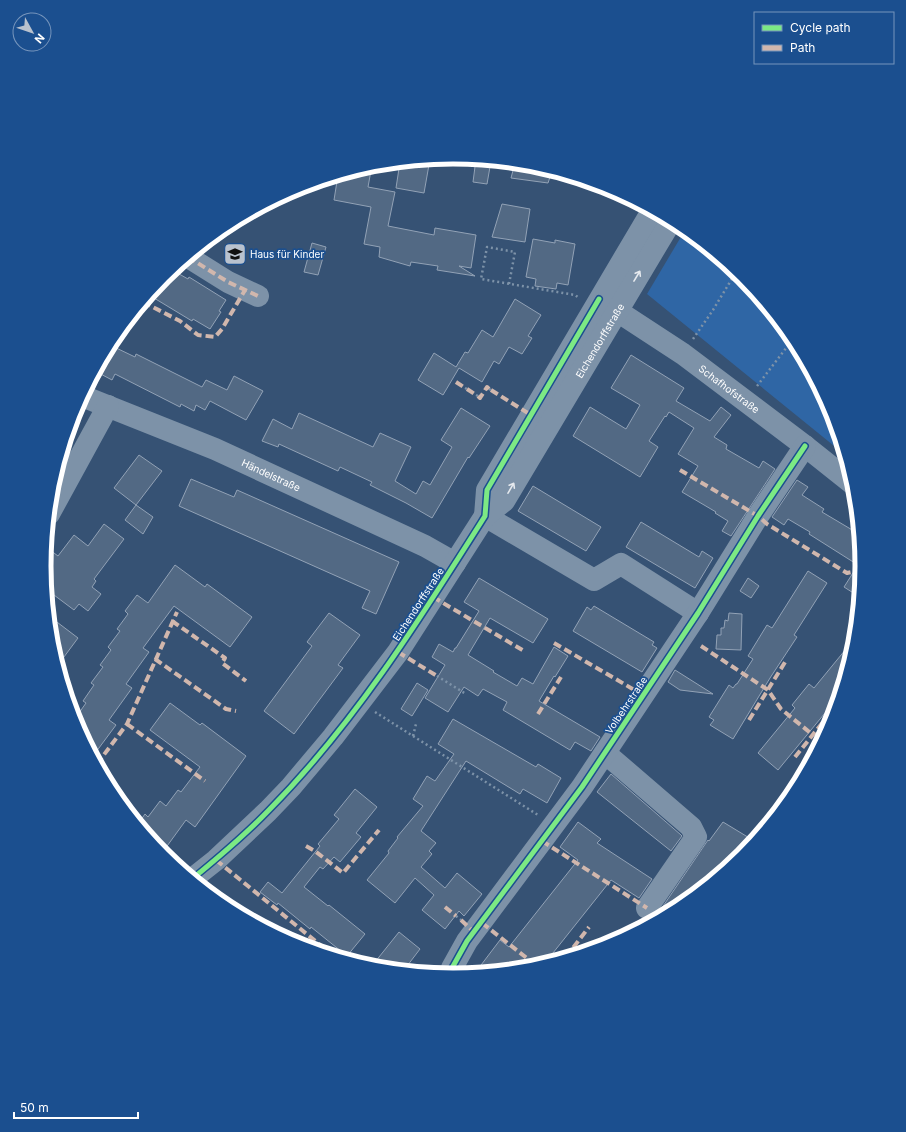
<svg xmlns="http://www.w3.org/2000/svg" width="906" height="1132" viewBox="0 0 906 1132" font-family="Inter,sans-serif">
  <rect width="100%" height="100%" fill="#365274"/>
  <g fill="#2f66a5">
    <path d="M685,230L742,277L793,339L831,410L844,454L647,294Z"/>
    <path d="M797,786L793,793L742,855L735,861Z"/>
  </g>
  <g fill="#526984" stroke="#92a2b6">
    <path d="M430,159L424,193L396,188L400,162Z"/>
    <path d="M476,159L491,161L487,184L473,182Z"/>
    <path d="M515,163L533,165L552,171L548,183L511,178Z"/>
    <path d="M372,165L368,187L395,192L388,226L434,235L435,228L476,235L471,268L459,266L475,276L437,270L438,266L411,262L410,266L379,257L380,247L364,244L371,207L334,200L338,175Z"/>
    <path d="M502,204L530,209L525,242L492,237Z"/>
    <path d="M533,239L555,243V240L575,244L568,285L557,283L556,289L535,286L536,279L526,277Z"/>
    <path d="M312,243L326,247L318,275L304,272Z"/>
    <path d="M172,270L188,279L189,277L226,300L219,311L221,312L210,329L193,319L192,321L149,295L164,277Z"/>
    <path d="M515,299L541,315L528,336L532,338L522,354L509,347L499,364L494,361L482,382L459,368L443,395L418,380L434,353L456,367L465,352L468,353L482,330L493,337Z"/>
    <path d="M110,345L135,357L136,354L202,387L206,380L227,390L234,376L263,391L246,420L210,401L205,410L196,405L194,411L181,404L180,407L115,374L112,380L95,371Z"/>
    <path d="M631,355L684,388L676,401L710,421L721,407L731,415L714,437L727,445L726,449L759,468L763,461L775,469L731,536L722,531L728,521L715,513L716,512L682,492L698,466L678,454L694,428L669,412L666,417L665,416L649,441L658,447L640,477L573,436L590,407L626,429L640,405L611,388Z"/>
    <path d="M461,408L490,426L469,458L468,457L432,518L406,503L370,485L372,482L340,467L338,471L279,444L278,447L262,441L273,419L292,429L299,413L373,447L380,433L411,447L395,481L416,494L423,481L430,485L452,447L441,440Z"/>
    <path d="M139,455L162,471L136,505L153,517L143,534L125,520L136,505L114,488Z"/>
    <path d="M191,479L234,497L237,490L399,562L376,614L362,608L370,591L179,506Z"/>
    <path d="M797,480L808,487L802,495L824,509L822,512L859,534L862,566L860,586L855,594L844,587L858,565L809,534L810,532L788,519L784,525L772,517Z"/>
    <path d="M533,486L601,527L586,551L518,511Z"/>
    <path d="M641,522L699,557L702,551L713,558L695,588L626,547Z"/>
    <path d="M104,524L124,539L94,579L96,581L92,587L101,594L88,611L79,604L74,610L46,589L44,566L46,547L58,556L74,535L88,546Z"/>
    <path d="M175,565L205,587L207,584L252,617L230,647L174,606L143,648L149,652L126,684L132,688L109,720L116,725L93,756L74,720L86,703L83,701L94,685L91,683L103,667L100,665L111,650L108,647L120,631L117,629L128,614L125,611L137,595L148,603Z"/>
    <path d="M808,571L827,583L794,635L797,637L770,678L733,739L710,725L714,720L709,717L729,685L733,688L736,684H737L753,659L748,656L767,625L772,628Z"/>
    <path d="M479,578L548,619L533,643L490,618L468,655L494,671L493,672L517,686L522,678L533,684L554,647L568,656L555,677L554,676L539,701L600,737L591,751L575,742L570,750L503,710L507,702L483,689L478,696L464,687L448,712L425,698L445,665L432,657L439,644L453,652L455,648H456L479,611L464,602Z"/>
    <path d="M748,578L759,586L751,598L740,591Z"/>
    <path d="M594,606L654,642L652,645L657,648L642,672L573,631L587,607L591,610Z"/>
    <path d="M329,613L360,635L338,665L343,668L294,734L264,711L312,646L307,642Z"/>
    <path d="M729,613L742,614L741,650L716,649L717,635H721V628H724L725,620L728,621Z"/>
    <path d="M49,616L78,638L58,665L52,646Z"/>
    <path d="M855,638L854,646L839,696L778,770L758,753L795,708L792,705L809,684L814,688Z"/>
    <path d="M675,670L713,694L680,690L668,682Z"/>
    <path d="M417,683L428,690L412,716L401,709Z"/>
    <path d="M170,703L200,725L202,723L246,756L195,827L186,820L162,853L138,824L145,814L148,817L160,801L166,806L178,790L181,792L200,767L150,730Z"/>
    <path d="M453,719L536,767L538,764L561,778L547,803L523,789L520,794L466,761L421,831L436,843L429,851L432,854L421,867L445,888L457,873L482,894L464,916L459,911L445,929L422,910L434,895L415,878L395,903L367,880L389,853L388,851L398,838L397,837L423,806L413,799L427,776L435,781L454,754L438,744Z"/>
    <path d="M611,774L681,835L682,836L671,851L597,792Z"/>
    <path d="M355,789L377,807L356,833L361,837L340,862L334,857L323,869L320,867L304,887L328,906L329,905L365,934L347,956L311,927L310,929L278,903L277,905L260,892L268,882L282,893L320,846L318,844L339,819L334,815Z"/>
    <path d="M578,822L601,839L597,843L652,879L639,898L611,880L545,963L533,967L475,973L500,940L509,947L578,860L560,847Z"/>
    <path d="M723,822L751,839L730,865L680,906L634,931L643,920L652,919L657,915L708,840L709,841Z"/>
    <path d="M399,932L420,949L404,970L371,967Z"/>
  </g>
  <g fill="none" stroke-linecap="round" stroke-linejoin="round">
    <g stroke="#7d92a8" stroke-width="2.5" stroke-dasharray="2 3" stroke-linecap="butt">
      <path d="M509,284L515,252L487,247L481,279L575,295L579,298"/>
      <path d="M693,339L713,310L736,272"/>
      <path d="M757,386L793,339"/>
      <path d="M465,388L467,389"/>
      <path d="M489,389L491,390"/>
      <path d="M476,395L478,396"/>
      <path d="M437,676L466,694"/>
      <path d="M375,712L538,815"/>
      <path d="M413,736L416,724"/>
      <path d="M456,916L461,920"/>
    </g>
    <g stroke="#7d92a8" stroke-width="22">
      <path d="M188,257L228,282L258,296"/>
      <path id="s1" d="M605,303L683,354L805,446L854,485"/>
      <path id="s2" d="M82,396L215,449L425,546L455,563"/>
      <path d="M49,514L108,406"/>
      <path d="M485,516L487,490L652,211"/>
      <path d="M485,516L594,580L621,564L698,613"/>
      <path d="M605,753L691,827L696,837L647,908"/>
      <path id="s3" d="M192,879L216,860L268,811L291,787L333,737L398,652L485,516L504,501L671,221"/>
      <path d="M452,968L467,941L582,787L698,613L758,516L805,446"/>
    </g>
    <g stroke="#d1b7ad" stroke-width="4" stroke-dasharray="8 4" stroke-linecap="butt">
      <path d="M188,257L228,282L258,296"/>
      <path d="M143,302L180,321L198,335L215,337L222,329L245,290"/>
      <path d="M456,382L465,388"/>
      <path d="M467,389L476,395"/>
      <path d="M491,390L531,415"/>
      <path d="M478,396L480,398L487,387L489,389"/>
      <path d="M680,470L758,516L767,524L847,573L852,572L861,578"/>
      <path d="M433,597L524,651"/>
      <path d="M172,621L225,658L222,663L246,681"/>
      <path d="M554,643L643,695"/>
      <path d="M701,646L768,690L781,709L813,735"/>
      <path d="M398,652L437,676"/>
      <path d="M155,659L226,709L236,711"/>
      <path d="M538,714L561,677"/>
      <path d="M749,720L787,659"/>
      <path d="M127,724L205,781"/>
      <path d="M795,757L835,707"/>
      <path d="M97,764L127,724L177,612"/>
      <path d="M542,841L647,908"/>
      <path d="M306,846L315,851L343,873L379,830"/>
      <path d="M216,860L330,953"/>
      <path d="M445,907L456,916"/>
      <path d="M461,920L474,932"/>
      <path d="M482,923L537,966"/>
      <path d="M566,957L589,927"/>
    </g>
    <g stroke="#1b4f8f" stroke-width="8">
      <g id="cycleway">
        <path d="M192,879C219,857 245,835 269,810C355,723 420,619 485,516L487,490L599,299"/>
        <path d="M452,968L467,941L582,787L698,613L758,516L805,446"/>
      </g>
    </g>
    <use href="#cycleway" stroke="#7ce984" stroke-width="5"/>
  </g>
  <defs><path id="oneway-shaft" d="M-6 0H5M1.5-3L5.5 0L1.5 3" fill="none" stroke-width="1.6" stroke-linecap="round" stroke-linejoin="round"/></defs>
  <g stroke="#e5e9ee">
    <use href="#oneway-shaft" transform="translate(637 276) rotate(-59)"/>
    <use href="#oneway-shaft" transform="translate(511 488) rotate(-60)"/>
  </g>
  <defs>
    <g id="school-square" transform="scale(1.15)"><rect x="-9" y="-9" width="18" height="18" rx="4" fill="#b9c2ce" stroke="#1b4f8f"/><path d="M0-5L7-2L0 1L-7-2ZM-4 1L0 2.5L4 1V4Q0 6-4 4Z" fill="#111"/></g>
  </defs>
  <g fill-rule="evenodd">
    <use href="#school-square" x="235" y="254"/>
  </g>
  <g text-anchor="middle" stroke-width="3.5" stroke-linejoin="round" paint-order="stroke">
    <g font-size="10" fill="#fff" stroke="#1b4f8f" text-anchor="start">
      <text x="250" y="258">Haus für Kinder</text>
    </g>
    <g font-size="10" fill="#fff" stroke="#1b4f8f">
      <text dy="4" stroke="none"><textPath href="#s3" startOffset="680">Eichendorffstraße</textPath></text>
      <text dy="4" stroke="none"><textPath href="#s1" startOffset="151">Schafhofstraße</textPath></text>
      <text dy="4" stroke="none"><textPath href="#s2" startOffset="205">Händelstraße</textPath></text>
      <text transform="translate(418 604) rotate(-57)" y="4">Eichendorffstraße</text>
      <text transform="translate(626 705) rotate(-56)" y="4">Volbehrstraße</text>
    </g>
  </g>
  <path d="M0 0H906V1132H0ZM51 566a402 402 0 1 1 804 0a402 402 0 1 1-804 0Z" fill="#1b4f8f" fill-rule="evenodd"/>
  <path fill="none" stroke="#fff" stroke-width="5" d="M51 566a402 402 0 1 1 804 0a402 402 0 1 1-804 0Z"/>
  <rect x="754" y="12" width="140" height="52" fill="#1b4f8f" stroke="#7695bc"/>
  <rect x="762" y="25" width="20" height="6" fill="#7ce984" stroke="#7695bc"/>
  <text x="790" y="32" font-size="12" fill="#ffffff">Cycle path</text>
  <rect x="762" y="45" width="20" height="6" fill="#d1b7ad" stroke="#7695bc"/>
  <text x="790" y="52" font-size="12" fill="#ffffff">Path</text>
  <g transform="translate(32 32) rotate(130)"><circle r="19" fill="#1b4f8f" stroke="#7695bc"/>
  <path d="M0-3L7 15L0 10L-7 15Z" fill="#b9c2ce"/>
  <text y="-6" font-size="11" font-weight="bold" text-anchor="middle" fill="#ffffff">N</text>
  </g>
  <path d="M14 1112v6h124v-6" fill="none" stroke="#ffffff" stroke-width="2"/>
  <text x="20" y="1112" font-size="12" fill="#ffffff" stroke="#1b4f8f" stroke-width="3" paint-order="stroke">50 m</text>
</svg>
